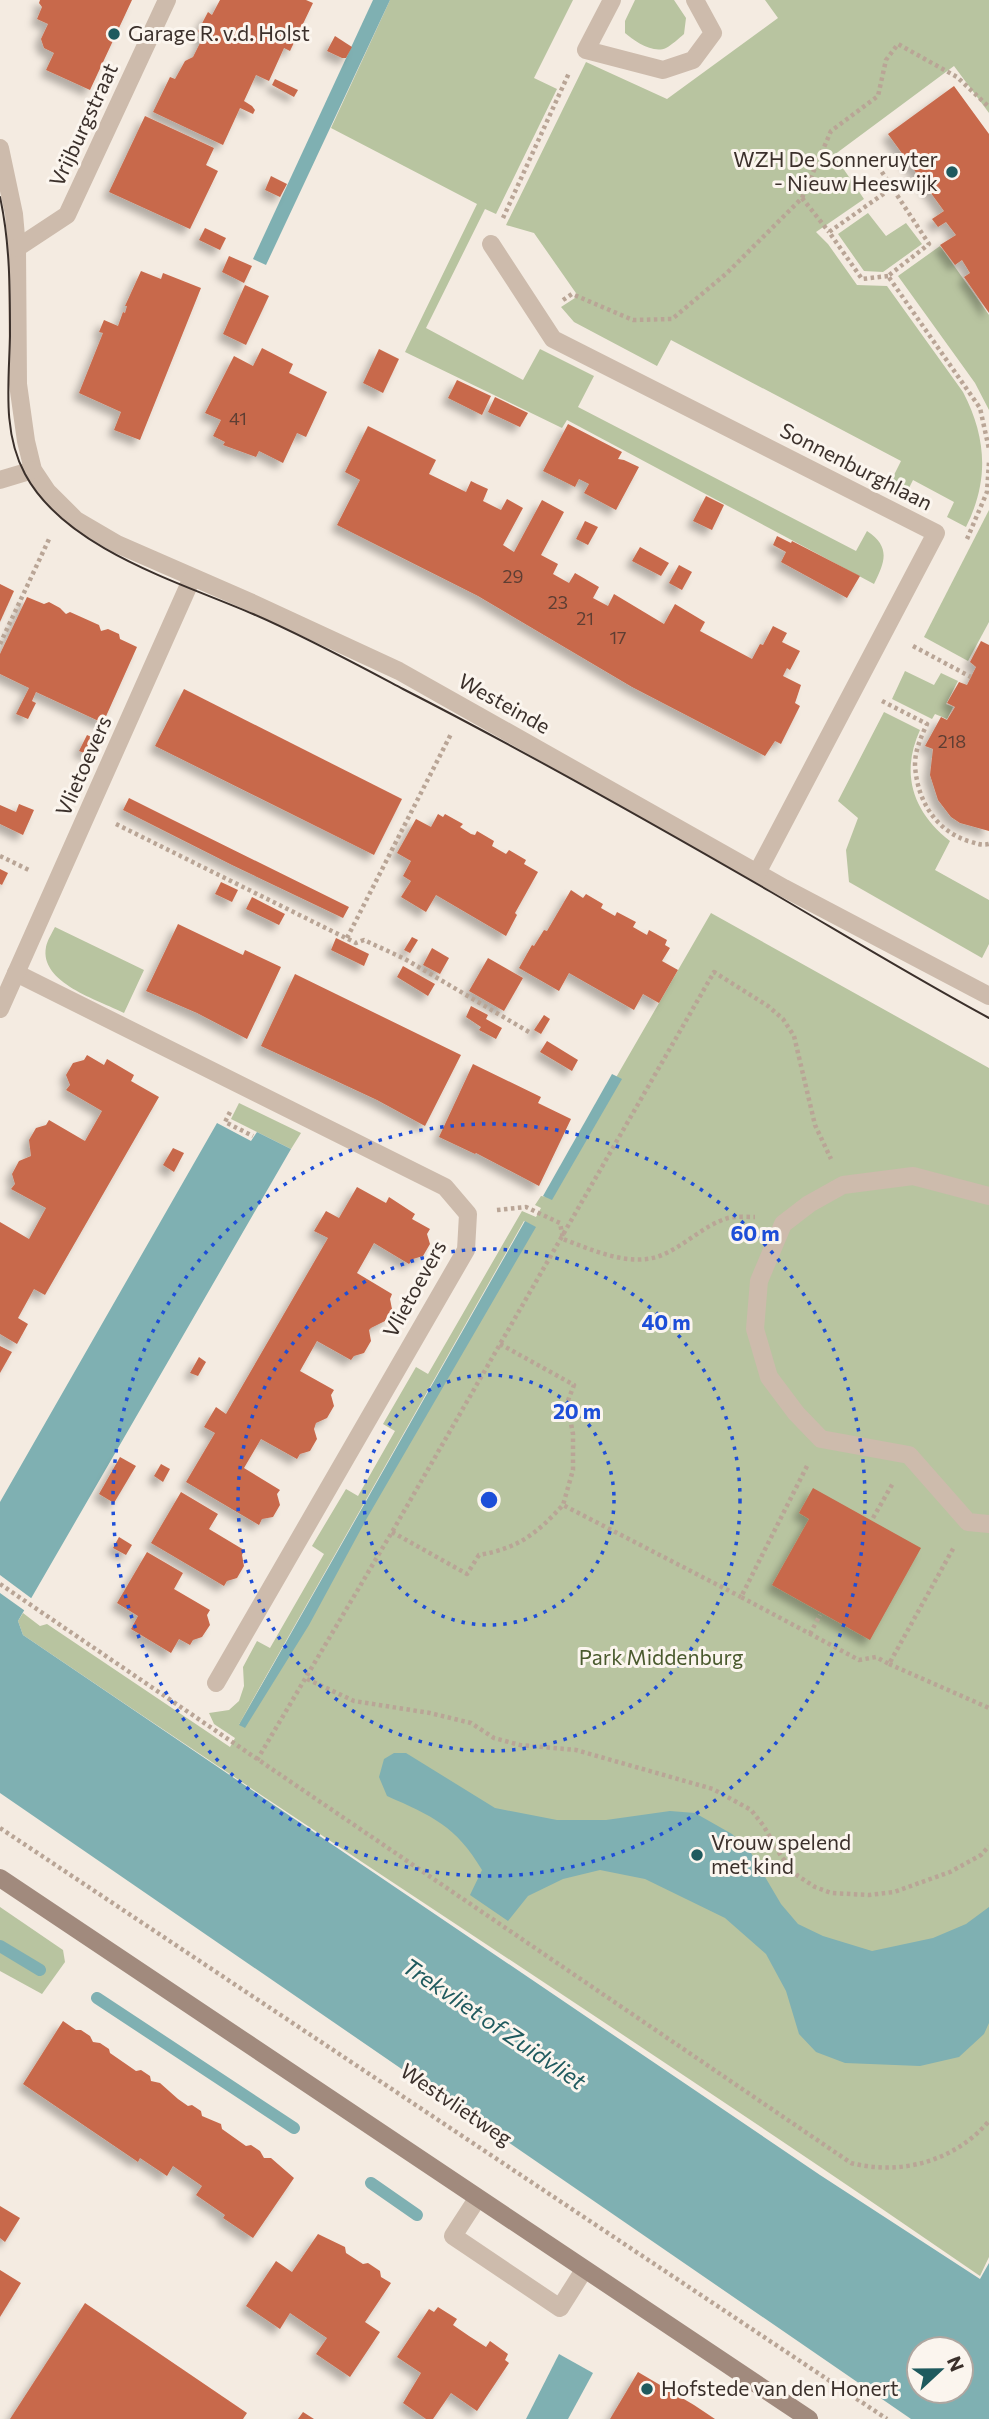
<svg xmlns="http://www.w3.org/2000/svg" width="989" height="2419" viewBox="0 0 989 2419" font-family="Commissioner,sans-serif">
  <defs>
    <filter id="shadow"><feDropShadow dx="-6" dy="6" stdDeviation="3.5" flood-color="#0004"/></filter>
  </defs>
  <rect width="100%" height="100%" fill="#f4ebe1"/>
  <g fill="#b8c4a0" fill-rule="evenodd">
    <path d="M390,0H573L534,78L557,89L496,214L485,209L426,328L523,380L540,349L594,376L578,407L856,551L867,531C891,547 885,562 874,584L567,420L562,428L405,352L477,204L331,128Z"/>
    <path d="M635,0H674L686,18L684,34C679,38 672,45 666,48C653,54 634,41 625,33V21Z"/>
    <path d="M765,0H989V113L954,66L834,155L864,199L816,232L828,244L857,285L887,286L963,392C987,438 989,481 966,527L947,517L954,502L913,480L905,496L888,487L901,461L671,340L657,366L574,322L561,307L578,296L534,233L506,225L586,62L667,99L778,18Z"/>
    <path d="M868,213L886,236L906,223L922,244L883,272L864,271L838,234Z"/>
    <path d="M940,246L989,315V410L975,383L898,276Z"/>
    <path d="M989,510V622L968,661L924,637Z"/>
    <path d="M905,671L934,685L941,673L958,681L946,704L953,707L947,719L935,714L932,719L892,699Z"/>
    <path d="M884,712L920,730C900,774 913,812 950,841L935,870L989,900V944L982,958L849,882L846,850L858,818L838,801Z"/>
    <path d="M711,913L989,1068V2257L980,2276C664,2058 341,1851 23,1635L18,1621L23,1613L40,1626L47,1624L230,1747L235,1738L214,1724L209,1713L229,1710L239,1701L244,1686L243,1667L257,1641L270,1648L324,1554L312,1546L346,1489L358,1496L395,1431L383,1424L416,1367L428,1374L522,1211L536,1217L541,1208L535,1205L541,1196L547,1197ZM524,1221L531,1225L239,1724Z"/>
    <path d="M55,927L144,970L124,1013C99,1000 39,983 46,947C47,941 52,933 55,927Z"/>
    <path d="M239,1103L301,1133L291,1149L231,1119Z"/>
    <path d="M0,1907L63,1950L65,1962L42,1994L0,1971Z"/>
  </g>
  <g fill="#7fb0b2" fill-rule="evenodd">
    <path d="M373,0H390L266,265L253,259Z"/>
    <path d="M612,1074L622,1079L552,1200L543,1196Z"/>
    <path d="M217,1123L251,1141L257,1132L291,1149L18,1621L23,1635L820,2175L980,2279L989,2263V2419H911L0,1793V1502ZM919,2349H961V2391H919Z"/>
    <path d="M525,1221L536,1227L367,1518L309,1625L245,1728L239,1725Z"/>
    <path d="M394,1753H406L495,1808L557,1820H606L670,1811L695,1813L732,1834L751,1853L781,1904L798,1924L823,1936L872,1951L933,1938L966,1924L989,1907V2023L984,2034L959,2057L920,2066L845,2063L816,2052L799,2034L786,1991L766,1954L725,1918L645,1879L600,1870L563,1879L528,1896L508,1921L470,1895L482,1870C456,1826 432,1816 387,1796L379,1777L384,1759Z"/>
    <path d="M559,2354L593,2373L568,2419H526Z"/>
  </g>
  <path fill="#f4ebe1" d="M0,1575L35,1601L28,1613L0,1593Z"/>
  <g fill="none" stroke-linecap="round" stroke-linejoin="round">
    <g stroke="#7fb0b2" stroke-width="12">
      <path d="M0,1946L40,1970"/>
      <path d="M97,1998L294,2128"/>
      <path d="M371,2183L417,2215"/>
    </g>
  </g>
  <g fill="#c8694b" filter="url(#shadow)">
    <path d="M40,0H132L90,90L46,70L54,53L44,48L41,39L48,24L37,19L42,7L39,3Z"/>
    <path d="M220,0H306L313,3L290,51L284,48L269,81L256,75L244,101L252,106L255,110L253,114L240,108L223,145L153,112L170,77L175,79L185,61L193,57L202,39L198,31L208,12L212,15Z"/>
    <path d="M335,36L352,47L346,58H342L327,51Z"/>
    <path d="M275,79L298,90L294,97L272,85Z"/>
    <path d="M954,86L989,134V313L964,277L970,273L962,260L955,265L940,245L956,235L946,222L938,227L932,219L944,211L888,134Z"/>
    <path d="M145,116L214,148L206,165L218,171L190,229L109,192Z"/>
    <path d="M271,176L287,184L280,197L265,190Z"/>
    <path d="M205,228L226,238L220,250L199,240Z"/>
    <path d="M229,256L252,266L244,283L222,272Z"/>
    <path d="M141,271L161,279L163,273L201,288L140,440L114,430L121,412L79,393L103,333L99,332L104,320L118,326L123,312L125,313L127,306H125Z"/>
    <path d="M245,285L269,296L246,345L223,334Z"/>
    <path d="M262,348L293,364L289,373L327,392L306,437L297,433L283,463L259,451L256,457L223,445L225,442L213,436L221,420L205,413L234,356L253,366Z"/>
    <path d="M379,349L399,359L383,393L363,383Z"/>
    <path d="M457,380L491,396L482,415L448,398Z"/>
    <path d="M495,397L528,413L520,427L488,412Z"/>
    <path d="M568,424L622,452L618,459L624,460L639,467L616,510L584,493L589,484L579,479L575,487L543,471Z"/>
    <path d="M368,426L436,460L429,474L466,492L471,481L477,484L488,489L483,501L501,510L507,499L523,508L503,545L514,552L542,500L564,512L541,555L558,564L553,574L569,583L575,573L599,587L593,598L608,606L614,594L664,624L675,604L705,622L700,631L752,659L760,644L763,645L773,626L787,633L782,642L800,651L790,670L787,668L783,676L801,685L795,703L800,706L781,744L775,741L765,756L632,687L478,596L337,525L360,480L345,472Z"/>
    <path d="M706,496L724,505L712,530L693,521Z"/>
    <path d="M585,521L598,527L588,545L576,539Z"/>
    <path d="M777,536L791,543L792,541L860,576L847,598L781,562L786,552L773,545Z"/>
    <path d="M640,547L669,563L661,576L632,561Z"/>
    <path d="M679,565L692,572L682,590L669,583Z"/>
    <path d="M0,584L14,591L0,622Z"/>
    <path d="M27,597L44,604L49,602L60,608L66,614L70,612L99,625L101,631L108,629L119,634L120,639L137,647L103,723L36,692L32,701L36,703L28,719L16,714L29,688L0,674V654Z"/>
    <path d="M981,641L989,645V831L960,823L951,817L938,800L930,775L933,749L925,746L941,717L947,720L955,707L947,703L959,682L967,685L976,667L970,662Z"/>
    <path d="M184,689L402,799L374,855L155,746Z"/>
    <path d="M87,735L96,739L89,755L79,751Z"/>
    <path d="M129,798L171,819L349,907L343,918L232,865L123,810Z"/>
    <path d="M19,804L34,810L23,835L0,824V805L16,812Z"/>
    <path d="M438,814L443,817L445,814L463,824L460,827L471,834L475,835L477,831L494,841L492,846L506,854L509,850L526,860L524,864L538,872L515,913L517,915L506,936L436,895L426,912L401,897L411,881L403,876L411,861L397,853L416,819L431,827Z"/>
    <path d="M0,869L8,873L2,885L0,884Z"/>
    <path d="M221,882L238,890L232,902L215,894Z"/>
    <path d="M571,890L583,898L586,894L603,904L601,908L615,916L617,912L636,922L633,927L647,935L649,930L667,940L665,945L670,948L662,961L678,970L659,1003L643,994L634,1010L569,973L559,991L519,968L532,945L534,946L544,930L547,931Z"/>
    <path d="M252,897L285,914L279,925L246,909Z"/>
    <path d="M178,924L243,955L245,950L281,967L247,1039L197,1013L146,991Z"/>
    <path d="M412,937L418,940L410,953L404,950Z"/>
    <path d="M336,938L369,954L364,966L331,950Z"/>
    <path d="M432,948L449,958L440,974L423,965Z"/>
    <path d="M488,958L523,978L504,1011L469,991Z"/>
    <path d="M403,966L435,984L428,996L397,977Z"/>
    <path d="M295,974L461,1055L425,1126L377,1100L261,1046Z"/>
    <path d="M471,1006L488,1015L486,1019L502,1028L496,1039L479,1030L481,1027L466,1017Z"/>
    <path d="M544,1015L550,1019L541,1034L534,1030Z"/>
    <path d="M547,1041L578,1060L572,1071L540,1052Z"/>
    <path d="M87,1055L104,1065L107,1059L134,1075L131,1081L159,1097L45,1295L34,1289L18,1318L28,1324L17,1344L0,1334V1222L29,1239L46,1208L11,1189L15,1184L12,1174L19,1161L31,1156L29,1140L36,1128L46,1125L49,1120L85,1141L102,1111L66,1090L70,1085L66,1075L73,1063L84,1060Z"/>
    <path d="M473,1064L541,1097L538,1103L571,1119L539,1186L476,1153L475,1154L439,1137Z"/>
    <path d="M173,1148L184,1153L174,1172L163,1165Z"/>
    <path d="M357,1187L386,1203L389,1197L415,1214L412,1219L430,1229L427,1234L430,1244L423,1256L413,1259L409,1264L374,1243L357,1273L392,1294L390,1299L392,1309L385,1321L371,1328L369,1330L371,1341L364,1353L354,1356L351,1360L317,1341L300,1371L334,1390L331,1395L334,1406L327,1418L316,1423L314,1429L317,1439L310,1451L300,1454L297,1459L261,1439L244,1468L280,1490L277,1494L280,1505L273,1517L262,1519L259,1525L186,1482L215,1433L204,1427L216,1407L226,1414L328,1238L314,1231L326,1211L339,1218Z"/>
    <path d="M0,1346L12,1352L0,1373Z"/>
    <path d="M199,1357L206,1362L198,1376L190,1373Z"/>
    <path d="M120,1457L136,1466L114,1503L99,1494Z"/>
    <path d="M161,1464L170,1469L163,1482L154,1476Z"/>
    <path d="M813,1488L921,1548L870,1640L772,1585L809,1519L799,1513Z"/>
    <path d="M181,1492L218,1514L209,1529L244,1550L242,1555L244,1566L237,1578L227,1581L224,1586L151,1543Z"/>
    <path d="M119,1537L132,1545L126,1555L113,1548Z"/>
    <path d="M147,1552L183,1573L174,1589L210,1610L207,1615L210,1625L202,1637L193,1640L190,1645L179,1639L171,1653L131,1629L138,1616L117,1603Z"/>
    <path d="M63,2021L76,2030H81L90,2036L93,2042L100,2043L109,2049L110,2053L136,2071L141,2070L150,2076L151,2081L160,2083L178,2099L188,2106L192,2105L201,2111L202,2116L221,2124L222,2129L246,2146L251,2145L260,2151L264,2158H271L294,2178L253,2238L223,2218L225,2215L196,2195L202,2186L173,2166L167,2176L140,2158L138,2162L23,2084Z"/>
    <path d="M0,2206L20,2218L5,2242L0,2238Z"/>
    <path d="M318,2234L345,2247L346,2253L363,2264L368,2263L380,2271L381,2277L391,2283L365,2322L380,2332L350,2377L316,2354L327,2338L309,2326L290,2313L280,2329L246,2306L276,2261L292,2272Z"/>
    <path d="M0,2270L21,2283L0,2317Z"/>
    <path d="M85,2303L247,2413L243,2419H10Z"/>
    <path d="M438,2307L457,2319L453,2325L469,2336L486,2347L490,2341L508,2354L505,2360L509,2363L477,2411L451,2393L433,2419H426L403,2403L421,2373L397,2357L429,2309L434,2312Z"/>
    <path d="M638,2372L694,2405L715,2419H610Z"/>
    <path d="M303,2412L314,2419H298Z"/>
  </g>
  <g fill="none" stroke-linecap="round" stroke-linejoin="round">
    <g stroke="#b9a596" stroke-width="4.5" stroke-dasharray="3.5 3.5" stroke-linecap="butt">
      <path d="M878,166L929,244L888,276L980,408L989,449"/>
      <path d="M802,198L829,232"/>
      <path d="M503,218L569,73"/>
      <path d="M888,276L862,279L829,232L892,188"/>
      <path d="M563,300L572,294L633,320L672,319L727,273L802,198L831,131L878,96L886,60L898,44L957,77L989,107"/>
      <path d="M967,539L987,492L989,462"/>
      <path d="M0,644L50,537"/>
      <path d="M913,646L971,677"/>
      <path d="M882,701L927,724C921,737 915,750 915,765C917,800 935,830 968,841C976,843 981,846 989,844"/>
      <path d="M116,824L356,943L364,940L405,959L529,1032"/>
      <path d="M0,856L31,871"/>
      <path d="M347,938L451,734"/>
      <path d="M230,1112L225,1122L253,1136"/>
      <path d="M497,1210L526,1207L560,1223L563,1239C592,1250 631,1268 662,1255C686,1245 704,1225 728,1218C737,1216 747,1217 755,1217"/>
      <path d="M500,1344L574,1385L567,1403L573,1434V1470L563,1505"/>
      <path d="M807,1466L741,1597L859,1660L876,1657L889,1664L954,1547"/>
      <path d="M873,1518L893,1483"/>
      <path d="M392,1532L467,1574L479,1555C519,1548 536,1534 563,1505L741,1597"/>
      <path d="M0,1584L851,2163C901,2176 955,2161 989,2121"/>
      <path d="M810,1634L820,1615"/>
      <path d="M889,1664L989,1708"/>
      <path d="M307,1679L354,1701L430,1713L471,1723L494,1738L520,1745L576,1750L713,1789L751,1810L763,1825L781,1856L798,1876L815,1887L831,1893L869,1895L894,1892L950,1872L981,1855L989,1846"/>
      <path d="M257,1760L392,1532L714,972L768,1006L783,1019L794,1036L815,1125L831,1159"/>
      <path d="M0,1828L887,2419"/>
    </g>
    <path stroke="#cdbbac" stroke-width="18" d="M989,1196L913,1176L843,1185L809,1204L783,1224L759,1281L755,1329L769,1377L796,1413L821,1439L909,1455L968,1522L989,1524"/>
    <g stroke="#cdbbac" stroke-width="18">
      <path d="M612,0L586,50L663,70L693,60L713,33L695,0"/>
      <path d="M0,148L14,214L17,248L18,384L26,441L33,470L47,491L76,520L117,544L250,602L399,671L784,888L989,996"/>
      <path d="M491,244L553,339L936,533L757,873"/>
      <path d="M17,248L67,215L167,0"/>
      <path d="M0,480L33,470"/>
      <path d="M16,973L445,1187L468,1214L466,1250L216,1683"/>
      <path d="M0,1009L192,578"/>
      <path d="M477,2199L453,2236L560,2308L584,2270"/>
    </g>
    <path stroke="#a18a7d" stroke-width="18" d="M0,1878L809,2419"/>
    <path stroke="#3b302b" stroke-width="2" d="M0,197C10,243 10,290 10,336C9,382 2,432 25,474C65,549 179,582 253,614C304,636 354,663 403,689C528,753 650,822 771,892C843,934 915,978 989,1018"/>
  </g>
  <g fill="none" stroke="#1d4ed8" stroke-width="3.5" stroke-dasharray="3.5 7">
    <circle cx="489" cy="1500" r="125"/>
    <circle cx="489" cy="1500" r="251"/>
    <circle cx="489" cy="1500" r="376"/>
  </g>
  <g fill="#1f5a5e" stroke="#fbf5ee" stroke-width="2.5">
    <circle cx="114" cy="34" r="7"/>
    <circle cx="952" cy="172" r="7"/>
    <circle cx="697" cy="1855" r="7"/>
    <circle cx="647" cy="2389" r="7"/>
  </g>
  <g text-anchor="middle" stroke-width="6" stroke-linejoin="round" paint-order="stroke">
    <g font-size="18" fill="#5e3e33">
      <text x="238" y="425">41</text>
      <text x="513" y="583">29</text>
      <text x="558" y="609">23</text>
      <text x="585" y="625">21</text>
      <text x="618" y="644">17</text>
      <text x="952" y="748">218</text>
    </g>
    <g font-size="21" fill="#3b302b" stroke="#fbf5ee" text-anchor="start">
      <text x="128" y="41">Garage R. v.d. Holst</text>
      <text x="938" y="167" text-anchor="end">WZH De Sonneruyter<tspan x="938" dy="24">- Nieuw Heeswijk</tspan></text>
      <text x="711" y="1850">Vrouw spelend<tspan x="711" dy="24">met kind</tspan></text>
      <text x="661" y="2396">Hofstede van den Honert</text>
    </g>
    <g font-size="21" fill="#3b302b" stroke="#fbf5ee">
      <text transform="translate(84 125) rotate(-65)" y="7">Vrijburgstraat</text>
      <text transform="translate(856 467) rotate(27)" y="7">Sonnenburghlaan</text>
      <text transform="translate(504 704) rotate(29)" y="7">Westeinde</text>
      <text transform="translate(84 766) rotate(-66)" y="7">Vlietoevers</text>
      <text transform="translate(415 1289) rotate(-61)" y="7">Vlietoevers</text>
      <text transform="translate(456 2105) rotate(34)" y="7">Westvlietweg</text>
    </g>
    <g font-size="21" fill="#4a5a2e" stroke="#fbf5ee">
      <text x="661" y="1665">Park Middenburg</text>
    </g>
    <g font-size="23" font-style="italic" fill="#1f5a5e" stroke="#fbf5ee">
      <text transform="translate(494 2024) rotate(34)" y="8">Trekvliet of Zuidvliet</text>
    </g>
  </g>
  <circle cx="489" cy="1500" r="10" fill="#1d4ed8" stroke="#fbf5ee" stroke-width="3.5"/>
  <g font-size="21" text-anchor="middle" font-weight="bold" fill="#1d4ed8" stroke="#fbf5ee" stroke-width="6" stroke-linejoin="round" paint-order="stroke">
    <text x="755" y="1241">60 m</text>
    <text x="666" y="1330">40 m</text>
    <text x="577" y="1419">20 m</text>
  </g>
  <g transform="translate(940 2370) rotate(68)"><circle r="33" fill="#fbf5ee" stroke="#aea6a0" stroke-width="2"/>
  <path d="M0-5L12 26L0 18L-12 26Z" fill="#1f5a5e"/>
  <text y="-10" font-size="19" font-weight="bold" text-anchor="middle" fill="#3b302b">N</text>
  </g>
</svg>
